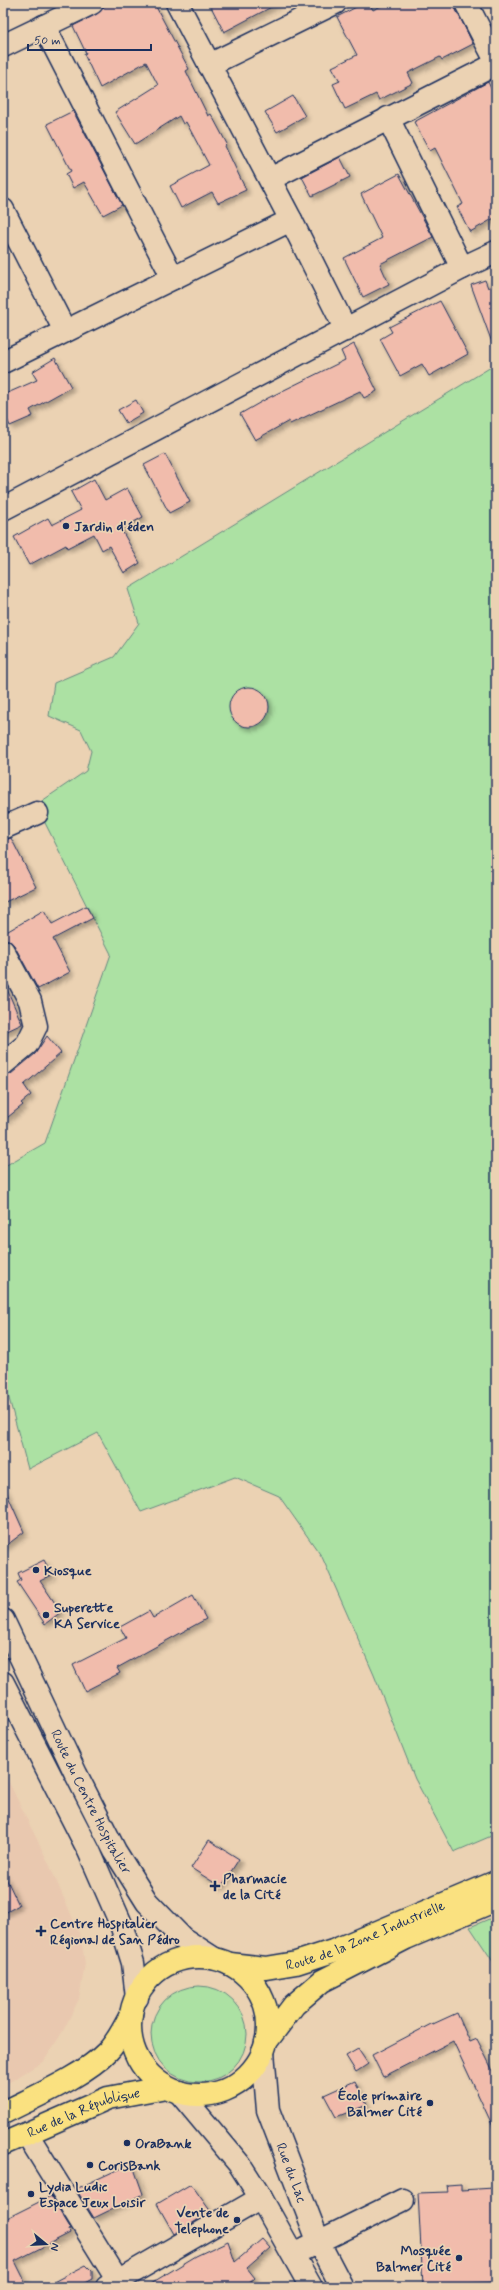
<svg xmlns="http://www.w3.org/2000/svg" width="499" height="2290" viewBox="0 0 499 2290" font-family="Mynerve,sans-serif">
  <defs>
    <filter id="shadow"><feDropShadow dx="3.5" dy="3.5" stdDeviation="2" flood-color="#0004"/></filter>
  </defs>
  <rect width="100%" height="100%" fill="#ebd2b3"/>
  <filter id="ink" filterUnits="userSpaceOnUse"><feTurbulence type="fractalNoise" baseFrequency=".025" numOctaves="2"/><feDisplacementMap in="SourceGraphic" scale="8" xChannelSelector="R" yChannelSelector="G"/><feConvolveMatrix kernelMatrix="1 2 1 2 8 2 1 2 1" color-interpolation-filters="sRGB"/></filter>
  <g filter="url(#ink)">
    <path fill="#e9c8af" d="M3,1770L49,1864L81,1937L85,1964L79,1999L63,2031L44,2061L3,2086Z"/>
    <g fill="#ace1a3" stroke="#648880">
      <path d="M496,364V1834L454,1852L415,1779L374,1675L322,1557L279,1496L235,1477L141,1512L98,1433L28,1469L3,1376V1167L45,1143L111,954L36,805L86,771L91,751L81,730L49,716L54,683L114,657L139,623L128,589Z"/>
      <path d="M496,1916V1966L470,1927Z"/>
      <circle cx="199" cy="2034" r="48"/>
    </g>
    <g fill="#f1bcac" stroke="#1b2f5e" filter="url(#shadow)">
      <path d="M108,3H154L189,69L186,71L208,116L211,114L227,144L225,146L246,190L218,203L212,192L181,208L170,186L209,165L186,122L183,124L179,116L135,144L115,112L158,85L146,62L100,88L84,54L86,53L73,26L97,14Z"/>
      <path d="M209,3H279L224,32Z"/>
      <path d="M364,3H369L373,10L387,3H453L473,44L442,60L440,57L408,73L413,83L379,100L376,94L345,109L333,84L340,81L332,67L357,55L337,17Z"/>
      <path d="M488,82L496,99V217L470,232L457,207L463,204L435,148L430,151L414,122Z"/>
      <path d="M293,96L305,116L277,132L265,112Z"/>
      <path d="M73,111L122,205L103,215L84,182L73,188L66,174L71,171L47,124Z"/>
      <path d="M340,157L350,177L312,196L302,177Z"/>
      <path d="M399,174L433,237L380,264L389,284L363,297L344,258L382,238L361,194Z"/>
      <path d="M485,280L488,288L496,283L494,348L471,285Z"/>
      <path d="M440,301L468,354L429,376L422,364L400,376L380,339L392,332L389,327Z"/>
      <path d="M354,344L377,391L364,398L360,391L290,424L289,421L255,440L240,414L268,398L345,360L341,351Z"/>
      <path d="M55,358L71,387L30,410L33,416L10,426L3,410V395L37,380L32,372Z"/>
      <path d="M136,400L143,413L126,423L118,410Z"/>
      <path d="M165,454L190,502L169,513L144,465Z"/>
      <path d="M94,479L105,500L127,488L143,517L121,529L140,563L124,573L109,546L102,550L94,534L67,548L66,545L29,565L14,537L48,518L52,525L81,510L71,492Z"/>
      <circle cx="249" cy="707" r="20"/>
      <path d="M11,838L36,887L3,903V840Z"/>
      <path d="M86,906L93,918L53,939L70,972L38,989L14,945L9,940L3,939V934L44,910L52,924Z"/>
      <path d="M3,980L22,1024L3,1033Z"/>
      <path d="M47,1036L61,1053L24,1085L31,1095L21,1103L23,1105L3,1121V1076L11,1074L35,1054Z"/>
      <path d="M3,1485L24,1532L3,1548Z"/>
      <path d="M44,1560L52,1575L40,1581L61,1612L45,1624L17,1582L21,1580L18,1573Z"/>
      <path d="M193,1595L206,1619L117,1668L120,1673L85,1691L73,1665L126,1638L120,1627L149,1611L153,1618Z"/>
      <path d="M209,1840L239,1859L221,1887L191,1868Z"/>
      <path d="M3,1872L19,1905L3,1914Z"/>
      <path d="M457,2013L470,2042L477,2039L496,2077V2133L453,2041L383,2077L372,2055L433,2023V2024Z"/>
      <path d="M358,2049L368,2064L356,2072L346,2056Z"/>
      <path d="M355,2081L367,2105L336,2117L324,2095Z"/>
      <path d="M132,2163L143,2194L94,2218L76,2189Z"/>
      <path d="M191,2184L211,2212L174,2234L157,2204Z"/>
      <path d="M461,2184V2190L494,2188L496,2282L423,2286L418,2193L448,2192L447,2185Z"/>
      <path d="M51,2196L71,2229L69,2230L70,2233L15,2261L28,2287H3V2220Z"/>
      <path d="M262,2239L270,2248L247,2268L255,2278L245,2287H145L196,2256L228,2241L235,2262Z"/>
      <path d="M86,2265L92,2271V2279L77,2287H44Z"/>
    </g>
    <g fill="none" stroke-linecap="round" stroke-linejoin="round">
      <g stroke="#1b2f5e" stroke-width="25">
        <g id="minor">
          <path d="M177,3L291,220L346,330"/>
          <path d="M466,3L496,61"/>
          <path d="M44,26L173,278"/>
          <path d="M3,46L92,3"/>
          <path d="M209,65L335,3"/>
          <path d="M388,118L462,268"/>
          <path d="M270,179L496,64"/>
          <path d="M3,210L65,331"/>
          <path d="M3,362L291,220"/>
          <path d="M3,509L462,268L496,252"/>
          <path d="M3,828L37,813"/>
          <path d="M3,951L30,1001L36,1026L27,1044L3,1064"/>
          <path id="s1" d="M3,1620L76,1774L115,1851L147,1902L182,1938L213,1958"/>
          <path d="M3,1683L89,1851L121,1924L133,1963L137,1998"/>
          <path id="s2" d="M263,2052L268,2110L319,2243L342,2287"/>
          <path d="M179,2092L240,2165L261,2198L311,2287"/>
          <path d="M27,2134L118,2281"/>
          <path d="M306,2248L403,2200"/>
          <path d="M107,2287L261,2198"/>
        </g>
      </g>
      <g stroke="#1b2f5e" stroke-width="25">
        <g id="major">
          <circle cx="199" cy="2026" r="69"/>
          <path id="s3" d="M230,1964L266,1968L296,1963L333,1951L496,1882"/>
          <path d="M266,2042L294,2005L322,1981L406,1938L496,1900"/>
          <path d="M3,2113C34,2097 84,2076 108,2051C118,2041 124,2027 131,2015"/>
          <path id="s4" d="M3,2144L108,2098L166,2087"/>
        </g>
      </g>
      <use href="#minor" stroke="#ebd2b3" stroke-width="22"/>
      <use href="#major" stroke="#fae180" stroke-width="22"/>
    </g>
  </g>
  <g fill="#1b2f5e" stroke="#ebd2b3" stroke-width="1.5">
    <circle cx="66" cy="526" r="4"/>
    <circle cx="36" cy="1570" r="4"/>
    <circle cx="46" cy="1615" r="4"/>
    <path d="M213 1880h4v4h4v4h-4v4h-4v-4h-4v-4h4z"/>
    <path d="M39 1925h4v4h4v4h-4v4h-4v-4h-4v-4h4z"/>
    <circle cx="430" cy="2103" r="4"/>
    <circle cx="127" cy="2143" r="4"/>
    <circle cx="90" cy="2165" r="4"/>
    <circle cx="31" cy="2194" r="4"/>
    <circle cx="237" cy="2220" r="4"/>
    <circle cx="459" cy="2258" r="4"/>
  </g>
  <g text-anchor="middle" stroke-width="3.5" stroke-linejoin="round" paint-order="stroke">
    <g font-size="14" font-weight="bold" fill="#1b2f5e" stroke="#ebd2b3" text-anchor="start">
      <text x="74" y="531">Jardin d'éden</text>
      <text x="44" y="1575">Kiosque</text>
      <text x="54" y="1612">Superette<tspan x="54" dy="16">KA Service</tspan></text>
      <text x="223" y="1883">Pharmacie<tspan x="223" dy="16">de la Cité</tspan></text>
      <text x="50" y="1928">Centre Hospitalier<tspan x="50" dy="16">Régional de San Pédro</tspan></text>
      <text x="422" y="2100" text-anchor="end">École primaire<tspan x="422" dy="16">Balmer Cité</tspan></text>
      <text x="135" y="2148">OraBank</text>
      <text x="98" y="2170">CorisBank</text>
      <text x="39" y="2191">Lydia Ludic<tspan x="39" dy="16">Espace Jeux Loisir</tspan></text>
      <text x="229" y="2217" text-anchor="end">Vente de<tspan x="229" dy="16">Telephone</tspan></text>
      <text x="451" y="2255" text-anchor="end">Mosquée<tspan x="451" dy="16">Balmer Cité</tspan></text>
    </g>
    <g font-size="14" fill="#1b2f5e" stroke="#ebd2b3">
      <text dy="5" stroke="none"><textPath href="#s1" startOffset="202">Route du Centre Hospitalier</textPath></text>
      <text dy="5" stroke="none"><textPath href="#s3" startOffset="141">Route de la Zone Industrielle</textPath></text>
      <text dy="5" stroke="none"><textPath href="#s4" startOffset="87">Rue de la République</textPath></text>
      <text dy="5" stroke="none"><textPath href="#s2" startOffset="125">Rue du Lac</textPath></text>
    </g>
  </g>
  <rect width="499" height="2290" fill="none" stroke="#ebd2b3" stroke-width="16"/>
  <rect x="8" y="8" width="483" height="2274" fill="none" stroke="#1b2f5e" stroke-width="1.5" filter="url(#ink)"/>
  <g transform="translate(46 2244) rotate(108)" stroke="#ebd2b3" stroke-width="3" paint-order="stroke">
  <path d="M0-3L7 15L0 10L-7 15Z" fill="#1b2f5e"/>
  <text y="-6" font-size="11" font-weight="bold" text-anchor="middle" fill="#1b2f5e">N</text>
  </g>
  <path d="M28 44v6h123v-6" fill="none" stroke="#1b2f5e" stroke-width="2"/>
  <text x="34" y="44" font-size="12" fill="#1b2f5e" stroke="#ebd2b3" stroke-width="3" paint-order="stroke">50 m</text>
</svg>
